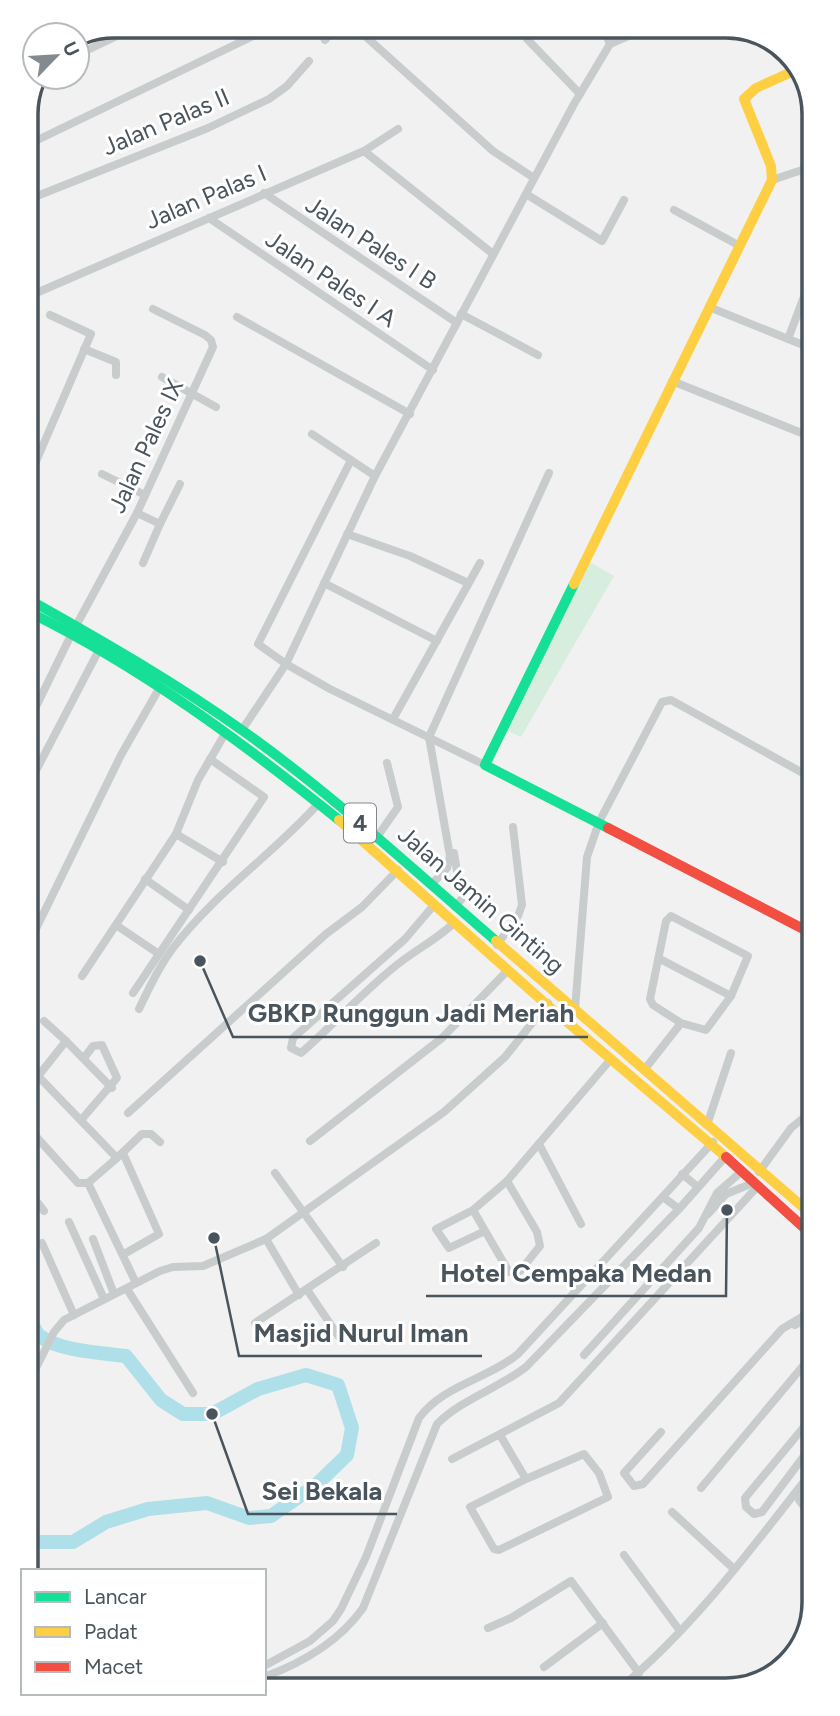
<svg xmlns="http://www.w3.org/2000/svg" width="840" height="1716" viewBox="0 0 840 1716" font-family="Figtree,sans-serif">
  <rect width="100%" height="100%" fill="#f1f1f1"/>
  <path fill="#d7eedf" d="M586,560L614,576L521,737L506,730Z"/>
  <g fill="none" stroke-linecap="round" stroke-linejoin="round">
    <path stroke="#afe0e9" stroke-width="14" d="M32,1323C34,1327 37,1334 40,1336C58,1351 103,1353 126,1356L161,1400L183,1414H212L258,1389L306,1375L338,1385L352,1428L347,1455L316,1485L271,1516L249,1518L207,1503L148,1509L106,1522L73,1542H32"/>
    <g stroke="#c9cccd" stroke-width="8">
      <path d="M354,26L493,151L534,178"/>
      <path d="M602,26L610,44"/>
      <path d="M527,39L580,94"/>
      <path d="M325,40L337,26"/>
      <path d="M77,55L138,26"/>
      <path d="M27,145L274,26"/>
      <path d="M364,151L493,254"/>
      <path d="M772,180L808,168"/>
      <path d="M264,193L457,323"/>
      <path d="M526,194L602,241L624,200"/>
      <path d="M27,200L208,128L269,99L287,86L309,61"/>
      <path d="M674,210L738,245"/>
      <path d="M209,218L433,370"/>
      <path d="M27,297L364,151L398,129"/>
      <path d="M709,307L808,347"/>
      <path d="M461,314L538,355"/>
      <path d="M237,317L410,414"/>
      <path d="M788,339L808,286"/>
      <path d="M84,349L116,362V375"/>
      <path d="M162,377L216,407"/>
      <path d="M672,381L809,436"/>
      <path d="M312,434L375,476"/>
      <path d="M351,460L258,644L286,664L330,689L485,765"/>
      <path d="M102,474L145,495"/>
      <path d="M28,480L91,334L50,315"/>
      <path d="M137,513L160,524L143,563"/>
      <path d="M160,524L180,484"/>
      <path d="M347,534L410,556L468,583"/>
      <path d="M324,583L437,641"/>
      <path d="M77,624L137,513L213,347L211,340L205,335L153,309"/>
      <path d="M393,719L480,563"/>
      <path d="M29,721L72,633"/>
      <path d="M242,730L286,664L375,476L574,104L610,44L651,26"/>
      <path d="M29,784L99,650"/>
      <path d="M176,834L223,862"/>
      <path d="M377,837L398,807L387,763"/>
      <path d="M454,853L458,877L469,890L455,907"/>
      <path d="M145,879L189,910"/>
      <path d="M431,885L447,868L450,856L429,737L549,473"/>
      <path d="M434,905L405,939L293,1038L291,1048L301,1053C333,1025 361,994 393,968C413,951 435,941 454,923"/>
      <path d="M116,925L159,954"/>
      <path d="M30,941L121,755L160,687"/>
      <path d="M497,945L518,916L522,905L513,827"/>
      <path d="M660,959L731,996"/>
      <path d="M82,976L176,834L198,780L226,732"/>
      <path d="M133,993L264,797L210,759"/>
      <path d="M139,1009C149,988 159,967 173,948C214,894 273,854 318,804"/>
      <path d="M575,1009L587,857L599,822L662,702L671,700L810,777"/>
      <path d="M44,1021L66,1041"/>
      <path d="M645,1069L681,1023L653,1005L650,999L666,921L671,916L748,956L731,996L706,1030L681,1023"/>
      <path d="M38,1076L117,1158L88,1183"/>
      <path d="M31,1085L66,1041L112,1088"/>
      <path d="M128,1113L326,934L362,907L398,870"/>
      <path d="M82,1119L117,1078L102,1045L93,1046L84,1058"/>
      <path d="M707,1125L731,1053"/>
      <path d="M31,1131L78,1183H88L136,1283"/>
      <path d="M310,1141L442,1038L508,970"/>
      <path d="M539,1144L581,1224"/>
      <path d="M123,1153L159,1234L124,1254"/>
      <path d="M119,1156L142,1134H151L160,1142"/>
      <path d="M759,1172L791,1128L812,1111"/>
      <path d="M275,1173L343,1267"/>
      <path d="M682,1174L698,1187"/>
      <path d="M507,1181L611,1059"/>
      <path d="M31,1194L44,1211"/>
      <path d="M663,1197L679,1209"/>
      <path d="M473,1210L509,1272L520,1271L540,1246L537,1232L507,1181L473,1210L436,1229L449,1248L485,1231"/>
      <path d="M708,1214L726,1194L753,1183"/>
      <path d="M69,1222L104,1299"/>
      <path d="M93,1239L114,1294"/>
      <path d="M266,1239L299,1295"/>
      <path d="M42,1243L74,1315"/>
      <path d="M127,1289L193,1393"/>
      <path d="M308,1291L339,1337"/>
      <path d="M255,1323L376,1243"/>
      <path d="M795,1325L813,1315"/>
      <path d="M584,1355L699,1228L717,1193L741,1172"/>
      <path d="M32,1376L54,1332L64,1320L160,1271L173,1267L203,1266L266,1239L444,1112L505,1057L548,1003"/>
      <path d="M813,1416L745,1498L746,1507L754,1514L762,1512L813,1444"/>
      <path d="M661,1432L624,1473L634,1486L643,1484L782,1329L802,1317L812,1305"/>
      <path d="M500,1435L526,1479L584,1454L599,1473L608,1497L499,1550L494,1549L470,1507L526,1479"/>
      <path d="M452,1459L559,1403L757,1187"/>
      <path d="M813,1485L799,1500L813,1518"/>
      <path d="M701,1488L813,1354"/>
      <path d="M672,1512L734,1569"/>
      <path d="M624,1555L680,1631"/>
      <path d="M488,1628L511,1618L571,1581L639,1673"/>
      <path d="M264,1666L310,1641L333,1621L341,1609L366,1557L419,1418C443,1385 488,1379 518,1354L713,1142"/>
      <path d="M544,1667L603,1623"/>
      <path d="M264,1677C302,1663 339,1642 363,1608L437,1424C462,1399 499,1388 526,1367L679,1209L726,1156"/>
      <path d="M625,1684C697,1623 755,1544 813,1470"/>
    </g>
    <g stroke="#16e098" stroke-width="10">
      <path d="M574,584L485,765L608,828"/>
      <path d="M28,599C103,641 176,683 246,733C334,796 414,870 496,941"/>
      <path d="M29,612C141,667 242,742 339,820"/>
    </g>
    <g stroke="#ffcf43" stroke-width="10">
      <path d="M574,584L772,180L771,166L744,99L756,88L798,69"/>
      <path d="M339,820L546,1004L726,1157"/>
      <path d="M496,941L812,1215"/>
    </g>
    <g stroke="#f24e42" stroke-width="10">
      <path d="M608,828L811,933"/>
      <path d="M726,1157L812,1235"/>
    </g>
  </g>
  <g text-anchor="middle" stroke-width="6" stroke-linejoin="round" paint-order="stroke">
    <rect fill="#fff" stroke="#80878d" stroke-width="2" x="344" y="803.5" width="32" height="39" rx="5"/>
    <g font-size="23" font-weight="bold" fill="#49545c">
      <text x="360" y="831">4</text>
    </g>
    <g font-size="24" fill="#49545c" stroke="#fff">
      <text transform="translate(166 122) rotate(-23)" y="8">Jalan Palas II</text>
      <text transform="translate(206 197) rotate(-23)" y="8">Jalan Palas I</text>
      <text transform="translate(371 243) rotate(33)" y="8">Jalan Pales I B</text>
      <text transform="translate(331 279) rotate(34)" y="8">Jalan Pales I A</text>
      <text transform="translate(146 446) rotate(-65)" y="8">Jalan Pales IX</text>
      <text transform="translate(481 900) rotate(41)" y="8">Jalan Jamin Ginting</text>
    </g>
  </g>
  <path d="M0 0H840V1716H0ZM114 38H726A76 76 0 0 1 802 114V1602A76 76 0 0 1 726 1678H114A76 76 0 0 1 38 1602V114A76 76 0 0 1 114 38Z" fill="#fff" fill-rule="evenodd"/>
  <path fill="none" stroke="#49545c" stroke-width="3.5" d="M114 38H726A76 76 0 0 1 802 114V1602A76 76 0 0 1 726 1678H114A76 76 0 0 1 38 1602V114A76 76 0 0 1 114 38Z"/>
  <path fill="none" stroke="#49545c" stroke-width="2.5" d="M200 961L233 1037H588M727 1210L726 1296H426M214 1238L239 1356H482M212 1414L248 1514H397"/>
  <g fill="#49545c" stroke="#fff" stroke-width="2.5">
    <circle cx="200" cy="961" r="7"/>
    <circle cx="727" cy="1210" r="7"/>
    <circle cx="214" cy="1238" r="7"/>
    <circle cx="212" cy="1414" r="7"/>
  </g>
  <g font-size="26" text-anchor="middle" font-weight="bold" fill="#49545c" stroke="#fff" stroke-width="6" stroke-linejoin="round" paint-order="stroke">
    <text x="411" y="1022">GBKP Runggun Jadi Meriah</text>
    <text x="576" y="1282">Hotel Cempaka Medan</text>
    <text x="361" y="1342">Masjid Nurul Iman</text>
    <text x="322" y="1500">Sei Bekala</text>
  </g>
  <rect x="21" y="1569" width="245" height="126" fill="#ffffff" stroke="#b6bbbe" stroke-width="2"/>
  <rect x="35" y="1592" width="35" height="10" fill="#16e098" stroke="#b6bbbe" stroke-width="2"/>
  <text x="84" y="1604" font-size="21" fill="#49545c">Lancar</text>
  <rect x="35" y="1627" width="35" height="10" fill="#ffcf43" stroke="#b6bbbe" stroke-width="2"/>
  <text x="84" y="1639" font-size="21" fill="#49545c">Padat</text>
  <rect x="35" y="1662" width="35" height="10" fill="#f24e42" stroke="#b6bbbe" stroke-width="2"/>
  <text x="84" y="1674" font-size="21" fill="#49545c">Macet</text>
  <g transform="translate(56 56) rotate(65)"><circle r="33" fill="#ffffff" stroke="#b6bbbe" stroke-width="2"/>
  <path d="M0-5L12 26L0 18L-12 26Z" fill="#848b90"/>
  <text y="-10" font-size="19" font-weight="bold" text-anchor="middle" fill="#49545c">U</text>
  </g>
</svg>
